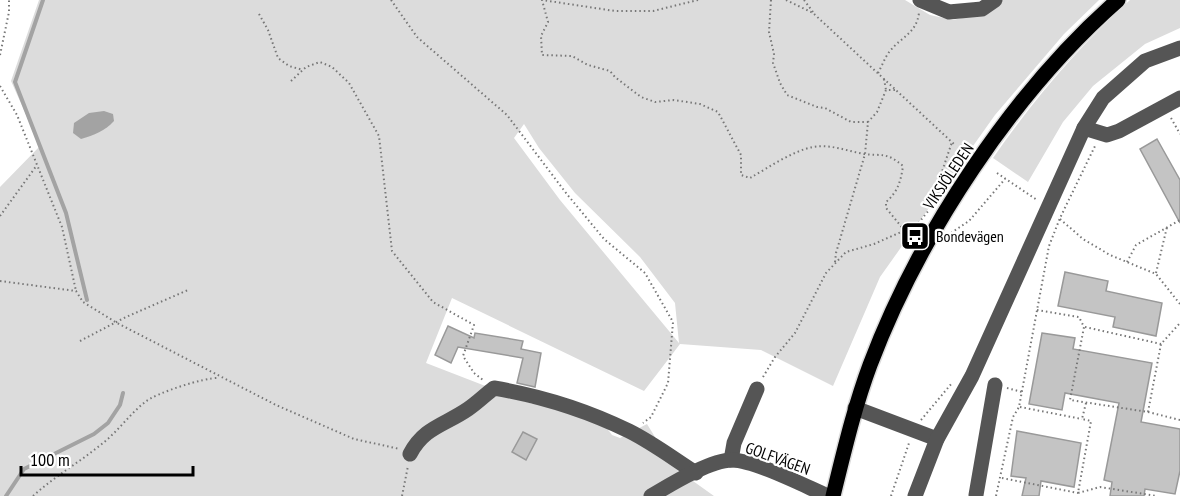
<svg xmlns="http://www.w3.org/2000/svg" width="1180" height="496" viewBox="0 0 1180 496" font-family="'PT Sans Narrow',sans-serif">
  <rect width="100%" height="100%" fill="#fff"/>
  <g fill="#dcdcdc" fill-rule="evenodd">
    <path d="M39,0H905L930,15L953,20L980,14L1003,0H1099L1064,34L995,115L880,277L833,386L761,350L680,344L644,391L452,298L426,363L532,404L535,401L606,427L612,435L620,438L647,424L655,437L651,447L678,466L679,471L714,496H0V187L40,146L11,81ZM524,124L539,148L575,193L640,257L675,303L679,343L560,200L514,138Z"/>
    <path d="M1130,0H1180V28L1145,44L1093,86L1063,122L1028,182L993,158C1031,103 1080,45 1130,0Z"/>
  </g>
  <path fill="#a3a3a3" d="M104,111L113,114L114,121C105,131 94,135 81,139L73,133L74,123L89,113Z"/>
  <g fill="none" stroke-linecap="round" stroke-linejoin="round">
    <g stroke="#a3a3a3" stroke-width="4">
      <path d="M43,0L15,82L66,213L87,300"/>
      <path d="M6,496L24,469L94,434L108,423L120,405L123,393"/>
    </g>
  </g>
  <g fill="#c4c4c4" stroke="#999" stroke-width="1.5">
    <path d="M1157,139L1180,180V223L1140,149Z"/>
    <path d="M1065,272L1108,281L1106,291L1162,303L1156,336L1113,327L1115,317L1058,306Z"/>
    <path d="M448,326L474,338L475,333L523,341L521,349L541,353L535,387L517,383L523,358L458,347L451,363L435,355Z"/>
    <path d="M1042,333L1075,338L1073,349L1152,363L1141,422L1180,429V471L1175,494L1145,489L1144,496H1110L1112,482L1104,480L1119,403L1065,393L1062,410L1029,404Z"/>
    <path d="M1017,431L1081,443L1074,487L1041,481L1039,496H1022L1026,478L1011,476Z"/>
    <path d="M523,432L537,439L526,460L512,452Z"/>
  </g>
  <g fill="none" stroke-linecap="round" stroke-linejoin="round">
    <g stroke="#dbdbdb" stroke-width="18">
      <path id="major" d="M833,496C844,452 854,408 870,365C919,235 1013,92 1118,0"/>
    </g>
    <g stroke="#777" stroke-width="2" stroke-dasharray="1.5 3" stroke-linecap="butt">
      <path d="M391,0L417,37L507,115L566,193L604,239L645,273L673,322L668,383L651,417L643,423"/>
      <path d="M698,0L653,11H615L542,0L548,22L541,36L542,55L572,56L588,65L610,71L615,77L641,97L655,102L674,100L700,104L718,112L741,155V175L750,178C768,168 792,151 813,147C831,144 847,151 864,154C882,156 887,152 903,166C901,180 898,192 886,202V208L905,231"/>
      <path d="M771,0L769,32L774,54L773,63L780,83L787,95L817,107L825,108L851,122H868"/>
      <path d="M786,0L813,13L955,145"/>
      <path d="M804,0L813,12"/>
      <path d="M259,14L268,30L278,58L289,66L303,70"/>
      <path d="M0,55L9,12V0"/>
      <path d="M878,73C882,66 885,57 890,51C902,36 916,34 919,13"/>
      <path d="M884,79L886,90"/>
      <path d="M291,81L306,67L320,62L332,67L349,83L379,136L392,251L433,302L474,325L463,356L474,373L483,380"/>
      <path d="M0,86L17,115L62,227L76,291"/>
      <path d="M1171,118L1180,134"/>
      <path d="M997,173L1037,200"/>
      <path d="M0,216L37,165"/>
      <path d="M1060,219L1083,239L1110,255L1156,274L1180,304"/>
      <path d="M951,233L969,221L1005,179"/>
      <path d="M835,262L836,253L865,154L868,122L877,112L886,90H896"/>
      <path d="M1127,262L1136,245L1180,220"/>
      <path d="M1156,273L1167,227"/>
      <path d="M0,281L76,291L83,302L117,323L276,405L354,439L400,449"/>
      <path d="M1037,310L1079,317L1084,327L1070,400L1148,412L1161,344L1180,323"/>
      <path d="M1085,327L1161,344"/>
      <path d="M80,341L126,317L188,290"/>
      <path d="M763,377L775,357L795,333L826,273L846,252L874,244L917,225L929,210L952,142"/>
      <path d="M1007,388L1022,392"/>
      <path d="M1086,403L1082,419L1091,421L1078,493L1100,487L1157,496"/>
      <path d="M1020,407L1082,419"/>
      <path d="M1148,412L1180,420"/>
      <path d="M921,420L952,383"/>
      <path d="M1002,478L1078,493"/>
      <path d="M33,496C55,476 80,462 103,443C118,431 130,414 145,402C156,393 205,377 219,378"/>
      <path d="M402,496L408,466"/>
      <path d="M891,496L909,443"/>
      <path d="M996,496L1013,417L1019,407L1049,246L1060,218L1095,146"/>
    </g>
    <g stroke="#555" stroke-width="15">
      <path d="M920,0L949,12L982,9L995,0"/>
      <path d="M1084,128L1107,135L1119,131L1180,98"/>
      <path d="M855,408L937,439"/>
      <path d="M410,454C424,427 445,425 468,409C477,403 485,395 494,388C541,396 586,410 629,431C653,443 674,459 696,473"/>
      <path d="M731,460L734,443L757,389"/>
      <path d="M976,495L995,385"/>
      <path d="M651,496C670,485 710,460 732,460C754,460 805,486 828,496"/>
      <path d="M915,496L937,439L972,376L1084,128L1103,98L1145,61L1180,48"/>
    </g>
    <use href="#major" stroke="#000" stroke-width="15"/>
  </g>
  <defs>
    <g id="bus-square" transform="scale(1.5)"><rect x="-9" y="-9" width="18" height="18" rx="4" fill="#000" stroke="#fff"/><path d="M-5-6H5V4H4V6H2V4H-2V6H-4V4H-5ZM-3.5-4V0h7V-4ZM-3.5 1.2v1.5H-2V1.2ZM2 1.2v1.5H3.5V1.2Z" fill="#fff"/></g>
  </defs>
  <g fill-rule="evenodd">
    <use href="#bus-square" x="915" y="236"/>
  </g>
  <g text-anchor="middle" stroke-width="4.5" stroke-linejoin="round" paint-order="stroke">
    <g font-size="16" fill="#000" stroke="#fff">
      <text transform="translate(948 176) rotate(-56)" y="6">VIKSJÖLEDEN</text>
      <text transform="translate(778 458) rotate(20)" y="6">GOLFVÄGEN</text>
    </g>
    <g font-size="16" fill="#000" stroke="#fff" text-anchor="start">
      <text x="936" y="242">Bondevägen</text>
    </g>
  </g>
  <path d="M21 466v9h172v-9" fill="none" stroke="#000000" stroke-width="3"/>
  <text x="30" y="466" font-size="18" fill="#000000" stroke="#ffffff" stroke-width="4.5" paint-order="stroke">100 m</text>
</svg>
